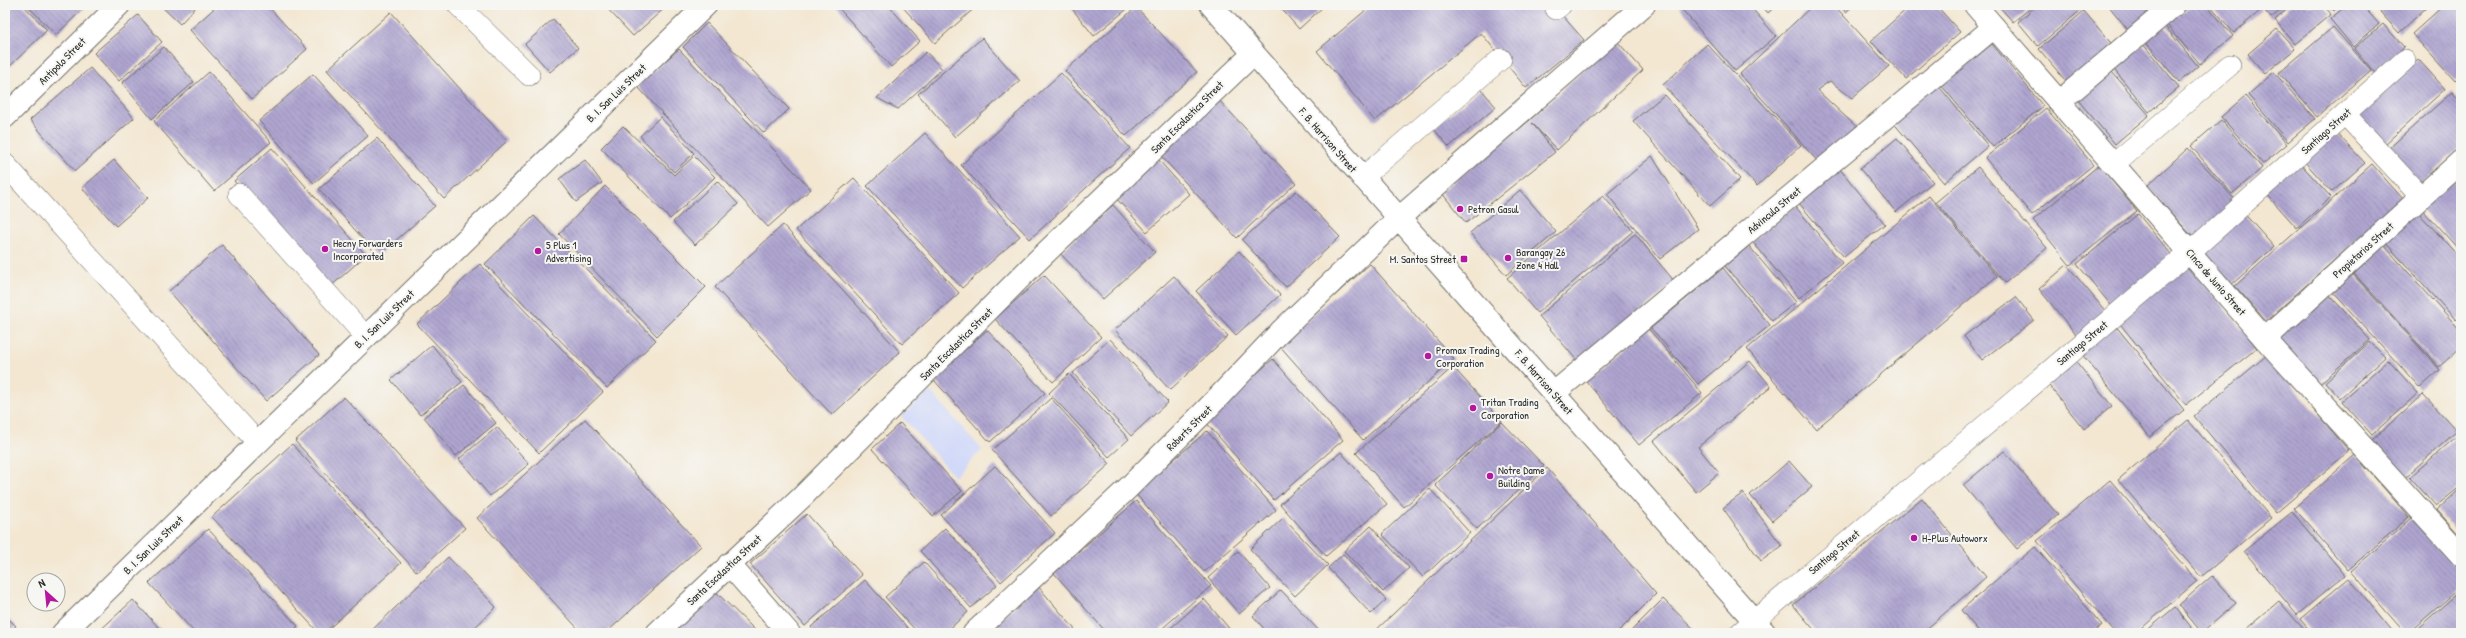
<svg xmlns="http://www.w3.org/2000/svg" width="2466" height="638" viewBox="0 0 2466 638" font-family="'Patrick Hand',sans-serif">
  <defs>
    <pattern id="building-back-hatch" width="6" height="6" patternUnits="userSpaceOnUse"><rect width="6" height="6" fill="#afa5d0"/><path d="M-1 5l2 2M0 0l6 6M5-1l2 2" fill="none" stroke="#8f87a9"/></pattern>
  </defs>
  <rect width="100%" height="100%" fill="#f6f6f2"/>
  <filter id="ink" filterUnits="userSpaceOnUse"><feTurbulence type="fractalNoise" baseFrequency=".025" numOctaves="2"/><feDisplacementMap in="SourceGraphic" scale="8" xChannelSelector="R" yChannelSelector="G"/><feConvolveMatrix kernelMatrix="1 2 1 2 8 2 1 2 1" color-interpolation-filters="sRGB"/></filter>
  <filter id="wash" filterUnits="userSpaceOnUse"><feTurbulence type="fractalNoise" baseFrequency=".012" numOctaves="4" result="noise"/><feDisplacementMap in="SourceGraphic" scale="16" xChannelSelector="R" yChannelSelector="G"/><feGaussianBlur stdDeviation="0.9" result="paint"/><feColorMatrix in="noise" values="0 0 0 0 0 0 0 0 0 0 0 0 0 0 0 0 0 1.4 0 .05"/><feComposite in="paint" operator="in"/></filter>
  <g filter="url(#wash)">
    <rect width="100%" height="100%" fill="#f3e7d2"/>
    <path fill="#d1d9f9" d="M930,391L982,450L955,477L901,416Z"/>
    <g id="blocks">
      <g fill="url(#building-back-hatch)">
        <path d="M5,5H23L47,30L5,71Z"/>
        <path d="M27,5H87L56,35Z"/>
        <path d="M160,5H198L180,24Z"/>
        <path d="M218,5H267L307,49L252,99L190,30Z"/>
        <path d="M488,5H497L493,9Z"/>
        <path d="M604,5H668L633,36Z"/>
        <path d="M836,5H888L920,41L891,67Z"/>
        <path d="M901,5H978L935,43Z"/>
        <path d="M1069,5H1132L1094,36Z"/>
        <path d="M1278,5H1325L1299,29Z"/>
        <path d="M1372,5H1553L1584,40L1526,88L1481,33L1375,121L1317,51Z"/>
        <path d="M1678,5H1749L1776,36L1735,71Z"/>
        <path d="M1761,5H1777L1768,13Z"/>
        <path d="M1813,5H1834L1889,66L1852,98L1830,81L1817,90L1864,134L1820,164L1740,74Z"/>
        <path d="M1841,5H1854L1846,12Z"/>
        <path d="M1911,5H1936L1960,32L1906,79L1871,41Z"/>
        <path d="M1998,5H2034L2013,22Z"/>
        <path d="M2037,5H2087L2038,46L2018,22Z"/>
        <path d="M2108,5H2161L2129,31Z"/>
        <path d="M2191,5H2207L2233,36L2200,64L2167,25Z"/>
        <path d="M2210,5H2256L2261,10L2234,33Z"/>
        <path d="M2260,5H2287L2271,18Z"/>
        <path d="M2292,5H2323L2331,14L2295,44L2275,20Z"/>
        <path d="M2329,5H2340L2334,11Z"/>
        <path d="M2347,5H2362L2379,24L2353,47L2330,19Z"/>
        <path d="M2374,5H2429L2399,33Z"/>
        <path d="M2444,5H2461V76L2455,81L2412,34Z"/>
        <path d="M1136,7L1197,72L1126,136L1065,71Z"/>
        <path d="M2084,11L2115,48L2070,86L2039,49Z"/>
        <path d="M391,12L507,141L444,199L327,70Z"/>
        <path d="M138,15L162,42L119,81L94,53Z"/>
        <path d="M553,19L578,48L550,72L525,44Z"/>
        <path d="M707,23L789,109L764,133L683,47Z"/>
        <path d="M2163,24L2198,66L2179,82L2144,40Z"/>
        <path d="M2383,24L2404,47L2375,73L2354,48Z"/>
        <path d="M2333,27L2371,70L2317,117L2279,73Z"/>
        <path d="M2277,29L2295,49L2265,74L2248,54Z"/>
        <path d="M982,38L1020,81L955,137L918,94Z"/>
        <path d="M1616,40L1643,70L1557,150L1532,123L1555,152L1466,223L1441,192L1530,120Z"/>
        <path d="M2141,42L2179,87L2149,112L2112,67Z"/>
        <path d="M1707,44L1801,145L1757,186L1663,85Z"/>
        <path d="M1992,44L2043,106L1993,147L1941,85Z"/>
        <path d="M164,47L194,82L152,119L122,83Z"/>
        <path d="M679,49L811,189L768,227L637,86Z"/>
        <path d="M926,52L942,69L898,109L877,98Z"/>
        <path d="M2418,59L2445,89L2383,146L2356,116Z"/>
        <path d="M90,68L134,118L75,171L30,120Z"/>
        <path d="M209,72L271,142L214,191L154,121Z"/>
        <path d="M2112,72L2149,115L2115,144L2078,100Z"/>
        <path d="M2274,72L2315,119L2288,142L2248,95Z"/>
        <path d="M1061,73L1130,148L1030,239L961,165Z"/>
        <path d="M313,74L368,136L314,183L259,121Z"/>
        <path d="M1937,84L1988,146L1944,183L1892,121Z"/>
        <path d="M1481,89L1496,107L1449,147L1433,128Z"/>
        <path d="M2452,92L2461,102V147L2419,185L2387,150Z"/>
        <path d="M1664,95L1740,179L1710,206L1633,121Z"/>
        <path d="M2245,96L2287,144L2263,164L2221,117Z"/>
        <path d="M1218,99L1296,183L1237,238L1159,154Z"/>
        <path d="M2046,108L2093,165L2032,215L1985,158Z"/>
        <path d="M660,117L694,153L674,172L640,136Z"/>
        <path d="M2221,120L2262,168L2232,194L2191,146Z"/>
        <path d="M623,126L674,175L694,156L715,177L670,219L601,148Z"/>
        <path d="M2334,130L2365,163L2332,192L2302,159Z"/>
        <path d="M925,133L1020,236L962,288L867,186Z"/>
        <path d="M377,138L435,206L378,256L319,189Z"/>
        <path d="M1897,138L1933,182L1896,212L1860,169Z"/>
        <path d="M272,148L366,255L329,288L234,181Z"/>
        <path d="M2188,148L2240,205L2198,243L2147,186Z"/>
        <path d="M1652,156L1698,229L1660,259L1607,194Z"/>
        <path d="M1157,158L1189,194L1147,232L1114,196Z"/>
        <path d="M114,160L148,198L116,226L82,188Z"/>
        <path d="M585,160L602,183L576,202L559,179Z"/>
        <path d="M2297,160L2331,197L2297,228L2263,190Z"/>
        <path d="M2372,164L2403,199L2266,321L2235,286Z"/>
        <path d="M2099,165L2137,211L2070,265L2033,220Z"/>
        <path d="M1978,167L2047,248L2005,283L1936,202Z"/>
        <path d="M1839,168L1885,224L1844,257L1798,202Z"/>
        <path d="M2461,172V184L2455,177Z"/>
        <path d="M854,178L959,293L902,344L796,230Z"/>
        <path d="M2451,178L2461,189V252L2420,207Z"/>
        <path d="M717,181L738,204L695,245L673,222Z"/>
        <path d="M605,186L706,287L657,336L559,234Z"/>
        <path d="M1520,190L1556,232L1506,275L1470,233Z"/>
        <path d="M1296,191L1340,237L1286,287L1242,240Z"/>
        <path d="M1603,196L1633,231L1537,313L1507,278Z"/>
        <path d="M1929,196L1997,276L1816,429L1747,349Z"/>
        <path d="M1113,205L1155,252L1103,299L1060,253Z"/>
        <path d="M1795,206L1842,263L1799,298L1752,241Z"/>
        <path d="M2241,210L2274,247L2230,286L2197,249Z"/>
        <path d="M2416,210L2461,259V316L2456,320L2383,240Z"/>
        <path d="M2138,214L2176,260L2115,310L2077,264Z"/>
        <path d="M534,216L656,340L607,388L485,264Z"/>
        <path d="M783,225L900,352L832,415L715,287Z"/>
        <path d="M1635,234L1675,282L1580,364L1539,316Z"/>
        <path d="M2381,242L2461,331V347L2439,367L2351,270Z"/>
        <path d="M222,245L319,355L266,401L169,291Z"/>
        <path d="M1749,246L1796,302L1772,321L1725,266Z"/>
        <path d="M1239,251L1280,295L1236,335L1196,291Z"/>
        <path d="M2186,261L2257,348L2186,405L2116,319Z"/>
        <path d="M480,264L603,392L539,453L417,324Z"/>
        <path d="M1370,264L1454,359L1363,440L1279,345Z"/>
        <path d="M2067,265L2107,313L2078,337L2039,289Z"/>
        <path d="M1723,268L1770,325L1698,384L1651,328Z"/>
        <path d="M2351,272L2440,370L2420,388L2331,290Z"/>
        <path d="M1044,275L1101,337L1053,382L995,319Z"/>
        <path d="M1174,276L1228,336L1170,390L1115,330Z"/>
        <path d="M2326,291L2370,340L2318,385L2275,338Z"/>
        <path d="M2016,297L2034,320L1982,360L1964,336Z"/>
        <path d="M2115,325L2184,410L2150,437L2080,352Z"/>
        <path d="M1649,329L1702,393L1639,445L1586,381Z"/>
        <path d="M987,330L1045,393L990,442L933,379Z"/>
        <path d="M1110,339L1168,402L1131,436L1073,373Z"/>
        <path d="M2370,342L2385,357L2340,398L2325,382Z"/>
        <path d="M432,345L462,382L420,415L391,380Z"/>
        <path d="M2267,355L2349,451L2276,513L2194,416Z"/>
        <path d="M1273,359L1343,440L1274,500L1204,420Z"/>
        <path d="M2074,359L2112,406L2084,429L2046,382Z"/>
        <path d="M2388,360L2418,393L2372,435L2342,401Z"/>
        <path d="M1750,361L1771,387L1698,447L1719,473L1696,492L1654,441Z"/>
        <path d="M1453,367L1502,421L1404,507L1356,453Z"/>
        <path d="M1069,374L1129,439L1109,457L1049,393Z"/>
        <path d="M464,385L496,423L456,456L424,417Z"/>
        <path d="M2423,394L2457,431L2403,479L2370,442Z"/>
        <path d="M344,397L465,528L417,572L295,441Z"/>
        <path d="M1051,398L1110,464L1051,516L992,450Z"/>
        <path d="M585,419L701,546L606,633H582L477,518Z"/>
        <path d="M2188,420L2271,518L2201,577L2118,480Z"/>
        <path d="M1502,422L1544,466L1477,529L1435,485Z"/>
        <path d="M900,423L962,491L933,516L872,449Z"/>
        <path d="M497,427L529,464L490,496L459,459Z"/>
        <path d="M1207,431L1276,510L1204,572L1135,493Z"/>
        <path d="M2456,437L2461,442V486L2436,506L2410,477Z"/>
        <path d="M292,444L401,563L324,633H319L212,517Z"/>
        <path d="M2004,451L2058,515L2017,549L1963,485Z"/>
        <path d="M1341,452L1387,504L1326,556L1280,504Z"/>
        <path d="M2355,455L2409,517L2348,570L2294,508Z"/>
        <path d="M1789,461L1812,487L1772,521L1750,495Z"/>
        <path d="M995,466L1055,533L1001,582L941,515Z"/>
        <path d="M1547,468L1656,594L1617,633H1373Z"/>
        <path d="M2110,480L2197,581L2136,633H2116L2037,541Z"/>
        <path d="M2461,488V537L2437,510Z"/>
        <path d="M1430,489L1470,533L1423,577L1382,534Z"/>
        <path d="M1743,493L1782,546L1761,561L1723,508Z"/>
        <path d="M1922,498L1986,577L1922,633H1817L1793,605Z"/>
        <path d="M1136,501L1211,586L1157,633H1107L1054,573Z"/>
        <path d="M2292,512L2345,575L2297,615L2244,551Z"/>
        <path d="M807,514L862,575L805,626L750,564Z"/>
        <path d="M2413,517L2461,572V587L2408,633H2405L2351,571Z"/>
        <path d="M1283,518L1328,565L1295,596L1250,549Z"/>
        <path d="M1371,526L1409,568L1383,592L1344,551Z"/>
        <path d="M945,528L997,585L971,608L920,551Z"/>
        <path d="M208,529L298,626L291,633H195L149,583Z"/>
        <path d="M2035,547L2102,625L2092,633H1980L1961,610Z"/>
        <path d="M1238,551L1270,588L1239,614L1208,578Z"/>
        <path d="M1343,554L1386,600L1371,614L1328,568Z"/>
        <path d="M448,557L496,607L469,633H369Z"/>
        <path d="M924,562L968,612L945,633H918L885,597Z"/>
        <path d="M2212,576L2236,603L2202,633L2179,605Z"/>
        <path d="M2349,578L2394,633H2312L2300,619Z"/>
        <path d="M865,580L912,633H816L811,627Z"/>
        <path d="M1037,585L1078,633H988Z"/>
        <path d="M712,588L758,633H673L670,630Z"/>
        <path d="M1281,590L1321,633H1268L1253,616Z"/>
        <path d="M2461,590V633H2422L2418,628Z"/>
        <path d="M1204,599L1233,633H1165Z"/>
        <path d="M1663,599L1698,633H1629Z"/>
        <path d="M133,600L164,633H97Z"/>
        <path d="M2279,601L2307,633H2247L2245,630Z"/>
        <path d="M2175,607L2196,633H2144Z"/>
        <path d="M5,615L16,626L8,633H5Z"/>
      </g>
    </g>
  </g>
  <g filter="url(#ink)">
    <use href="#blocks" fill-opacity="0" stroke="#716d65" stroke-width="1"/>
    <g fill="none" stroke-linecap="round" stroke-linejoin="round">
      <g stroke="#716d65" stroke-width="22">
        <g id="lane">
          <path d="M458,5L529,75"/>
          <path d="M1556,9L1561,5"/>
          <path d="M2345,114L2421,197"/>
          <path d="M5,164L258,443"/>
          <path d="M2114,164L2230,65"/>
          <path d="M1362,178L1501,59"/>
          <path d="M239,194L366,337"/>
          <path d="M1740,633L2190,252L2405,60"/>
        </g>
      </g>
      <g stroke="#716d65" stroke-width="24">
        <g id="street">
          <path d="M1975,5L2265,339L2461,555"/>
          <path d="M2059,102L2174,5"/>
          <path d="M5,117L119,5"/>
          <path d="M2265,339L2461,161"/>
          <path d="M1554,393L1994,27"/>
          <path d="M729,564L789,633"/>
          <path d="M63,633L706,5"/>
          <path d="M657,633L801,498L1036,262L1253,54"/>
          <path d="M974,633L1128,488L1206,410L1280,332L1399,218L1644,5"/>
        </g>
      </g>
      <g stroke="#716d65" stroke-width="24">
        <path id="secondary" d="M1211,5L1765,633"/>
      </g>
      <use href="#lane" stroke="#fff" stroke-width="21"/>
      <use href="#street" stroke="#fff" stroke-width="22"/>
      <use href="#secondary" stroke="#fff" stroke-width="22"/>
    </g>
  </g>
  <g fill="#b5179e" stroke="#f6f6f2" stroke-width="1.5">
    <circle cx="1460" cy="209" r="4"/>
    <circle cx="325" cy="249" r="4"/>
    <circle cx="538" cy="251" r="4"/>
    <circle cx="1508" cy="258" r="4"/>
    <rect x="1460" y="255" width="8" height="8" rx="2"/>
    <circle cx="1428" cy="356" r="4"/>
    <circle cx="1473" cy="408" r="4"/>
    <circle cx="1490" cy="476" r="4"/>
    <circle cx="1914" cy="538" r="4"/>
  </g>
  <g text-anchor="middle" stroke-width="4" stroke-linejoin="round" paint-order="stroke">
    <g font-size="11" fill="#2b2b2b" stroke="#f6f6f2">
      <text transform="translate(62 61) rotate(-45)" y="4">Antipolo Street</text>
      <text transform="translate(616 93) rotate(-44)" y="4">B. I. San Luis Street</text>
      <text transform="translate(1187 117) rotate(-45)" y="4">Santa Escolastica Street</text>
      <text transform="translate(2326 131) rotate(-42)" y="4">Santiago Street</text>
      <text transform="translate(1328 140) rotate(49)" y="4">F. B. Harrison Street</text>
      <text transform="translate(1774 210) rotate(-40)" y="4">Advincula Street</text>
      <text transform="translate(2363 250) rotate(-42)" y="4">Propietarios Street</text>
      <text transform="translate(2216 282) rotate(49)" y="4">Cinco de Junio Street</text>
      <text transform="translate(384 319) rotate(-44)" y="4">B. I. San Luis Street</text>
      <text transform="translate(2082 343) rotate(-40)" y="4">Santiago Street</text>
      <text transform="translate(956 344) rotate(-45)" y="4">Santa Escolastica Street</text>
      <text transform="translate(1544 382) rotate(49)" y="4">F. B. Harrison Street</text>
      <text transform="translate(1189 428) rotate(-45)" y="4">Roberts Street</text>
      <text transform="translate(153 545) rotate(-44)" y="4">B. I. San Luis Street</text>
      <text transform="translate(1834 552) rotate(-40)" y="4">Santiago Street</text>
      <text transform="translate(724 570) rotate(-43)" y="4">Santa Escolastica Street</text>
    </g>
    <g font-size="11" fill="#2b2b2b" stroke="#f6f6f2" text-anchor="start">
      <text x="1468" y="213">Petron Gasul</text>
      <text x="333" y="247">Hecny Forwarders<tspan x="333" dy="13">Incorporated</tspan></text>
      <text x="546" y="249">5 Plus 1<tspan x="546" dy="13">Advertising</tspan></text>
      <text x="1516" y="256">Barangay 26<tspan x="1516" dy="13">Zone 4 Hall</tspan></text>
      <text x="1456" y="263" text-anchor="end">M. Santos Street</text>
      <text x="1436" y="354">Promax Trading<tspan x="1436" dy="13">Corporation</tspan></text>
      <text x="1481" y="406">Tritan Trading<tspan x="1481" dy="13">Corporation</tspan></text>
      <text x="1498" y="474">Notre Dame<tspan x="1498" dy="13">Building</tspan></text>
      <text x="1922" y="542">H-Plus Autoworx</text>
    </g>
  </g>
  <rect width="2466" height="638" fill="none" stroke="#f6f6f2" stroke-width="20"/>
  <g transform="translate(46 592) rotate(333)"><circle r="19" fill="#f6f6f2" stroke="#a5a5a2"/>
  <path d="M0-3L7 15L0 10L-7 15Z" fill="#b5179e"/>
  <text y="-6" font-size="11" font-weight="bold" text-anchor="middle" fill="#2b2b2b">N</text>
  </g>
</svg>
